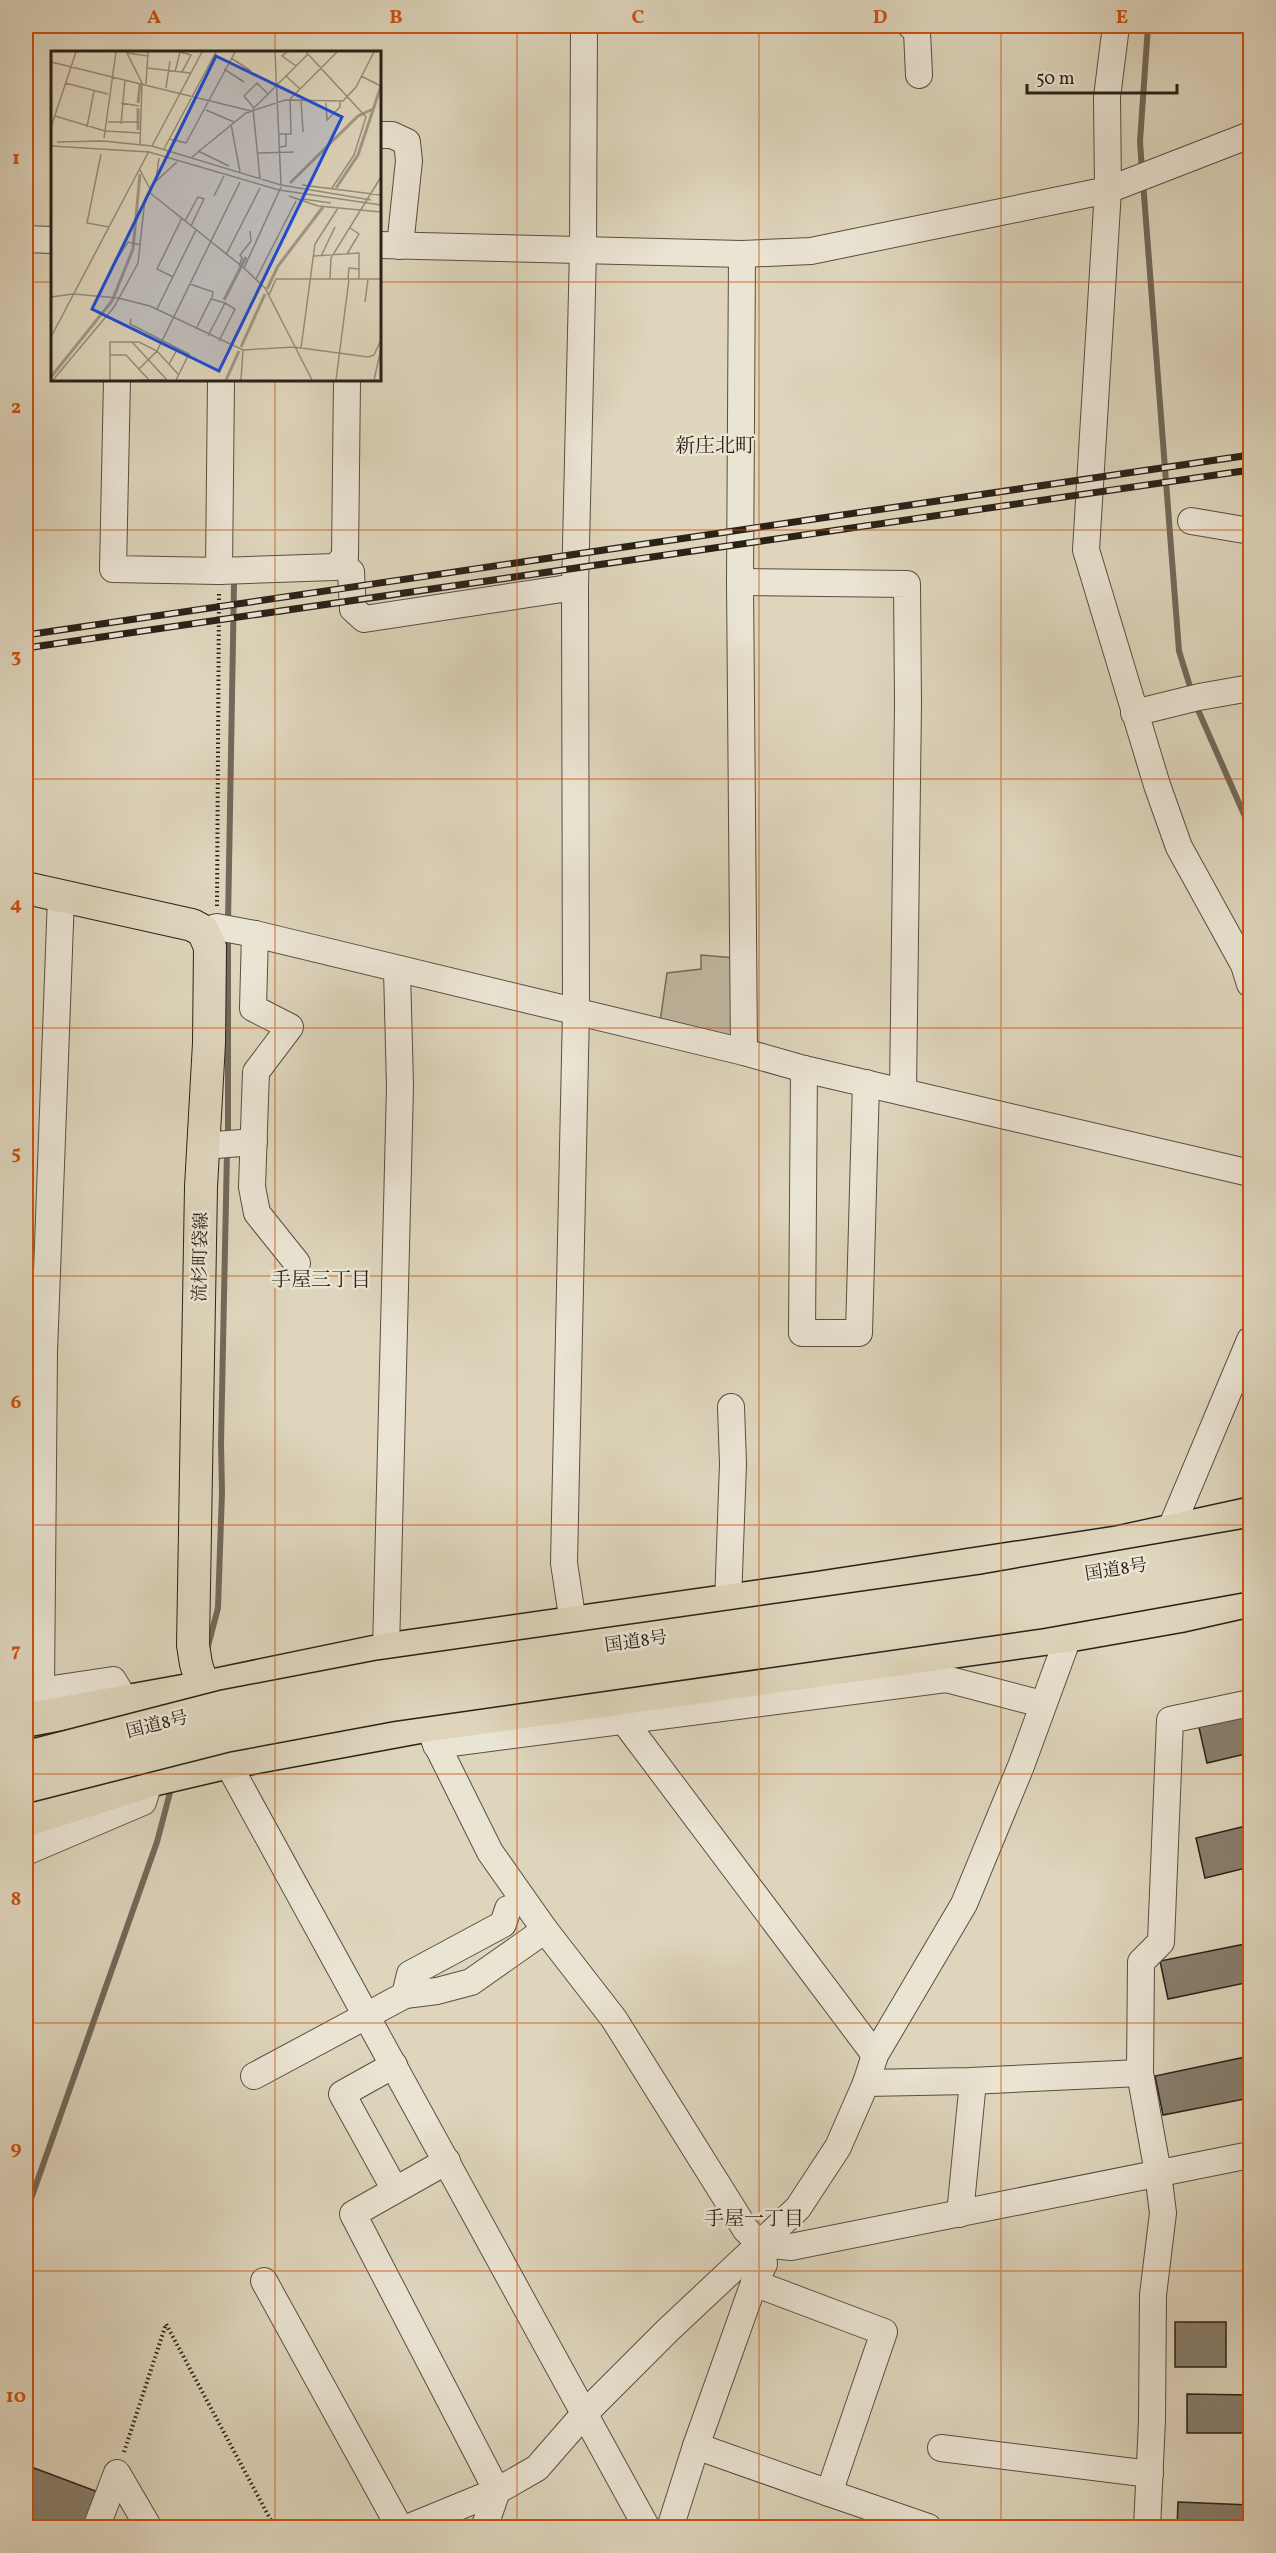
<svg xmlns="http://www.w3.org/2000/svg" width="1276" height="2553" viewBox="0 0 1276 2553" font-family="Vollkorn,'Noto Serif JP',serif">
  <rect width="100%" height="100%" fill="#ded5bc"/>
  <filter id="stains"><feTurbulence type="fractalNoise" baseFrequency=".00333" numOctaves="4"/><feColorMatrix values="0 0 0 0 .2 0 0 0 0 .09 0 0 0 0 .02 0 0 0 .5 -.17"/></filter>
  <radialGradient id="worn" r=".72"><stop offset=".6" stop-color="#630" stop-opacity="0"/><stop offset="1" stop-color="#630" stop-opacity=".3"/></radialGradient>
  <path fill="#bfb7a0" stroke="#746c5c" stroke-width="1.5" d="M701,955L736,958L739,1031L727,1039L660,1022L667,973L701,969Z"/>
  <g fill="none" stroke-linecap="round" stroke-linejoin="round">
    <g stroke="#71695a" stroke-width="6">
      <path d="M1142,172L1140,141L1148,26"/>
      <path d="M1143,182L1179,651L1192,693"/>
      <path d="M1195,703L1250,828"/>
      <path d="M228,922L234,584"/>
      <path d="M228,1138V936"/>
      <path d="M207,1650L218,1608L222,1492L221,1443L227,1151"/>
      <path d="M26,2213L157,1842L172,1785"/>
    </g>
  </g>
  <g fill="#887f6e" stroke="#2a2219" stroke-width="1.5">
    <path d="M1250,1711V1753L1207,1763L1198,1723Z"/>
    <path d="M1250,1825V1867L1205,1878L1196,1838Z"/>
    <path d="M1250,1943V1982L1168,1999L1160,1961Z"/>
    <path d="M1250,2056V2098L1163,2115L1155,2076Z"/>
    <rect x="1175" y="2322" width="51" height="45"/>
    <path d="M1187,2394L1250,2395V2433H1187Z"/>
    <path d="M26,2465L98,2492L85,2528H26Z"/>
    <path d="M1178,2502L1250,2505V2528H1177Z"/>
  </g>
  <g fill="none" stroke-linecap="round" stroke-linejoin="round">
    <g stroke="#574f42" stroke-width="28">
      <g id="minor">
        <path d="M911,26L917,32L919,75"/>
        <path d="M1116,26L1107,97L1108,190L1086,550L1157,785L1179,847L1244,965L1250,984"/>
        <path d="M380,135H392L407,142L409,161L400,246"/>
        <path d="M26,239L52,240"/>
        <path d="M380,245L742,254L811,251L1108,190L1250,135"/>
        <path d="M742,254L740,582L744,1052"/>
        <path d="M117,380L113,569L219,571L335,567L345,557L347,380"/>
        <path d="M1191,521L1250,531"/>
        <path d="M341,562L351,572L353,609L364,619L575,587"/>
        <path d="M219,571L221,380"/>
        <path d="M740,582L907,584L908,704L903,1092"/>
        <path d="M1134,713L1199,697L1250,688"/>
        <path d="M203,931L217,927L255,934L744,1052L804,1069L1250,1173"/>
        <path d="M255,934L253,1008L290,1027L256,1072L252,1187L257,1213L297,1263"/>
        <path d="M804,1069L802,1333H859L866,1083"/>
        <path d="M203,1146L254,1142"/>
        <path d="M1169,1533L1250,1340"/>
        <path d="M728,1602L733,1464L731,1407"/>
        <path d="M573,1623L564,1563L576,1011L575,587L583,249L584,26"/>
        <path d="M386,1650L400,1086L397,970"/>
        <path d="M41,1689L44,1352L61,897"/>
        <path d="M26,1693L113,1680L126,1701"/>
        <path d="M619,1707L624,1721L875,2055"/>
        <path d="M427,1725L490,1852L545,1930L614,2019L746,2230L761,2244L764,2264L754,2283L696,2446L670,2528"/>
        <path d="M436,1745L946,1679L1042,1704"/>
        <path d="M227,1762L647,2528"/>
        <path d="M26,1852L143,1802L150,1780"/>
        <path d="M405,1995L410,1974L503,1924L508,1909"/>
        <path d="M394,2065L342,2094L395,2190"/>
        <path d="M254,2076L405,1995L437,1991L471,1982L545,1930"/>
        <path d="M866,2083L970,2081L1140,2073"/>
        <path d="M447,2161L353,2214L497,2491L484,2528"/>
        <path d="M960,2214L973,2081"/>
        <path d="M761,2244L791,2247L1250,2155"/>
        <path d="M264,2281L400,2528"/>
        <path d="M696,2446L829,2493L884,2332L754,2283"/>
        <path d="M941,2448L1150,2474"/>
        <path d="M829,2493L928,2527"/>
        <path d="M96,2528L117,2473L149,2528"/>
        <path d="M407,2528L497,2491L537,2468L585,2413L667,2331L798,2208L838,2147L866,2083L875,2055L964,1904L1021,1766L1069,1635"/>
        <path d="M1147,2528L1152,2420L1153,2295L1163,2213L1158,2173L1140,2073L1141,1962L1161,1942L1170,1720L1250,1703"/>
      </g>
    </g>
    <g stroke="#2a2219" stroke-width="34">
      <path id="major" d="M26,888L192,925L203,931L210,947L209,1043L201,1187L193,1645L196,1664L211,1712"/>
    </g>
    <g stroke="#2a2219" stroke-width="36">
      <g id="highway">
        <path d="M26,1720L203,1688L386,1650L814,1589L1117,1543L1250,1514"/>
        <path d="M26,1820L150,1780L227,1762L427,1725L1069,1635L1183,1615L1250,1600"/>
      </g>
    </g>
    <g stroke="#2a2219" stroke-width="4" stroke-dasharray="1.5 3" stroke-linecap="butt">
      <path d="M217,906L219,592"/>
      <path d="M124,2452L166,2324L275,2528"/>
    </g>
    <use href="#minor" stroke="#eae4d3" stroke-width="26"/>
    <use href="#major" stroke="#ded5bc" stroke-width="32"/>
    <use href="#highway" stroke="#ded5bc" stroke-width="33"/>
    <g stroke="#2a2219" stroke-width="7">
      <g id="rail">
        <path d="M26,635L1250,455"/>
        <path d="M26,648L1250,470"/>
      </g>
    </g>
    <use href="#rail" stroke="#eae4d3" stroke-width="4.5" stroke-dasharray="14" stroke-linecap="butt"/>
    <g stroke="#2a2219" stroke-width="36" stroke-linecap="butt">
      <g id="highway-bridge">
        <path d="M26,1758L224,1707L381,1677L985,1591L1250,1545"/>
        <path d="M26,1786L227,1735L388,1705L1038,1612L1250,1574"/>
      </g>
    </g>
    <use href="#highway-bridge" stroke="#ded5bc" stroke-width="33"/>
  </g>
  <path fill="none" stroke="#cc510e" stroke-width="1.5" stroke-opacity="0.55" d="M275,26V52M517,26V2528M759,26V2528M1001,26V2528M26,282H52M380,282H1250M275,380V2528M26,530H1250M26,779H1250M26,1028H1250M26,1276H1250M26,1525H1250M26,1774H1250M26,2023H1250M26,2271H1250"/>
  <g text-anchor="middle" stroke-width="5" stroke-linejoin="round" paint-order="stroke">
    <g font-size="18" fill="#2a2219" stroke="#eae4d3">
      <text transform="translate(200 1257) rotate(-89)" y="6">流杉町袋線</text>
      <text transform="translate(1116 1569) rotate(-9)" y="6">国道8号</text>
      <text transform="translate(636 1641) rotate(-8)" y="6">国道8号</text>
      <text transform="translate(157 1724) rotate(-14)" y="6">国道8号</text>
    </g>
    <g font-size="20" fill="#2a2219" stroke="#eae4d3">
      <text x="715" y="452">新庄北町</text>
      <text x="321" y="1286">手屋三丁目</text>
      <text x="754" y="2225">手屋一丁目</text>
    </g>
  </g>
  <g transform="translate(51 51)">
    <rect width="330" height="330" fill="#ded5bc"/>
    <path fill="none" stroke="#a19885" stroke-width="3" d="M87,52L89,33M87,79V57M239,132L307,65L322,58M285,137L307,104L330,35M216,238L227,215L272,156M173,249L195,206M190,296L214,243M0,326L61,250L82,198L89,123M175,329L188,300"/>
    <path fill="none" stroke="#968d7b" stroke-width="1.5" d="M224,1L230,134M236,1L231,5L245,15M255,1L315,66L303,104L281,137M180,7L200,20M0,11L200,60M96,17L139,22M173,18L193,31M124,21L129,1L140,4L131,21M235,25L249,38M310,25L330,35M14,32L57,43M95,33L97,1M115,37L119,10M250,49L252,81M70,52L88,55M275,52L276,69L289,56V51M203,57L193,45L206,32L217,43M155,59L183,71M4,65L54,80L89,82M57,71H88M70,73L74,29M180,73L189,121M0,76L25,1M36,76L43,40M228,83H240L239,48L286,1M53,87L65,1M118,88L135,92L184,1M6,91L52,90L101,95L230,134L320,149M89,93L91,32L76,2L97,5M0,95L98,101L228,139L330,154M101,95L151,1M229,96L235,95V83M113,98L165,1M147,100L178,115M207,102L243,101M50,103L36,172L58,176M141,106L195,62L234,49L292,50L305,36L323,1M89,119L99,138M105,128L108,107M209,128L202,58L257,3M251,134L330,144M230,136L193,217L214,237L261,329M98,141L193,217M163,145L173,125M238,145L267,155L330,161M252,148L280,152M134,170L147,146L153,148L140,175M296,203L308,183L299,177M175,204L209,137M68,205L77,191L90,194M263,205L308,202V228M270,205L284,176M188,215L191,207L189,204L200,190L199,180M122,226L106,218L131,167M205,228L245,150M279,228L280,207L330,126M297,228L298,217L308,218M139,233L162,241L161,247M23,243L67,247L99,255L192,299L243,296L317,306L323,304L330,289M218,244L225,228H330M0,246L22,243M314,251L317,228M106,258L145,179M80,268L79,273L138,303L125,329M145,278L160,248L174,252L184,258L168,290M157,285L174,252M0,286L98,100M81,291L116,329M250,297L264,193L287,157M59,304H75L98,329M118,313L127,297M88,318L106,300L189,131M2,329L63,256L87,212L94,148L102,133L126,111M59,329V291H88L106,300L128,324M88,329H115M190,329L192,299M285,329L298,228M323,329L330,298"/>
    <path fill="#1d4ed8" fill-opacity="0.15" stroke="#1d4ed8" stroke-width="3" d="M165,5L291,66L168,320L41,258Z"/>
    <rect width="330" height="330" fill="none" stroke="#2a2219" stroke-width="3"/>
  </g>
  <rect width="1276" height="2553" fill="none" stroke="#ded5bc" stroke-width="66"/>
  <path d="M1027 84v9h150v-9" fill="none" stroke="#2a2219" stroke-width="3"/>
  <text x="1036" y="84" font-size="18" fill="#2a2219" stroke="#eae4d3" stroke-width="4.5" paint-order="stroke">50 m</text>
  <rect x="33" y="33" width="1210" height="2487" fill="none" stroke="#cc510e" stroke-width="2"/>
  <g font-size="20" text-anchor="middle" font-weight="bold" fill="#cc510e">
    <text x="154" y="23">A</text>
    <text x="396" y="23">B</text>
    <text x="638" y="23">C</text>
    <text x="880" y="23">D</text>
    <text x="1122" y="23">E</text>
    <text x="16" y="164">1</text>
    <text x="16" y="413">2</text>
    <text x="16" y="662">3</text>
    <text x="16" y="910">4</text>
    <text x="16" y="1159">5</text>
    <text x="16" y="1408">6</text>
    <text x="16" y="1656">7</text>
    <text x="16" y="1905">8</text>
    <text x="16" y="2154">9</text>
    <text x="16" y="2402">10</text>
  </g>
  <rect width="100%" height="100%" filter="url(#stains)"/>
  <rect width="100%" height="100%" fill="url(#worn)"/>
</svg>
